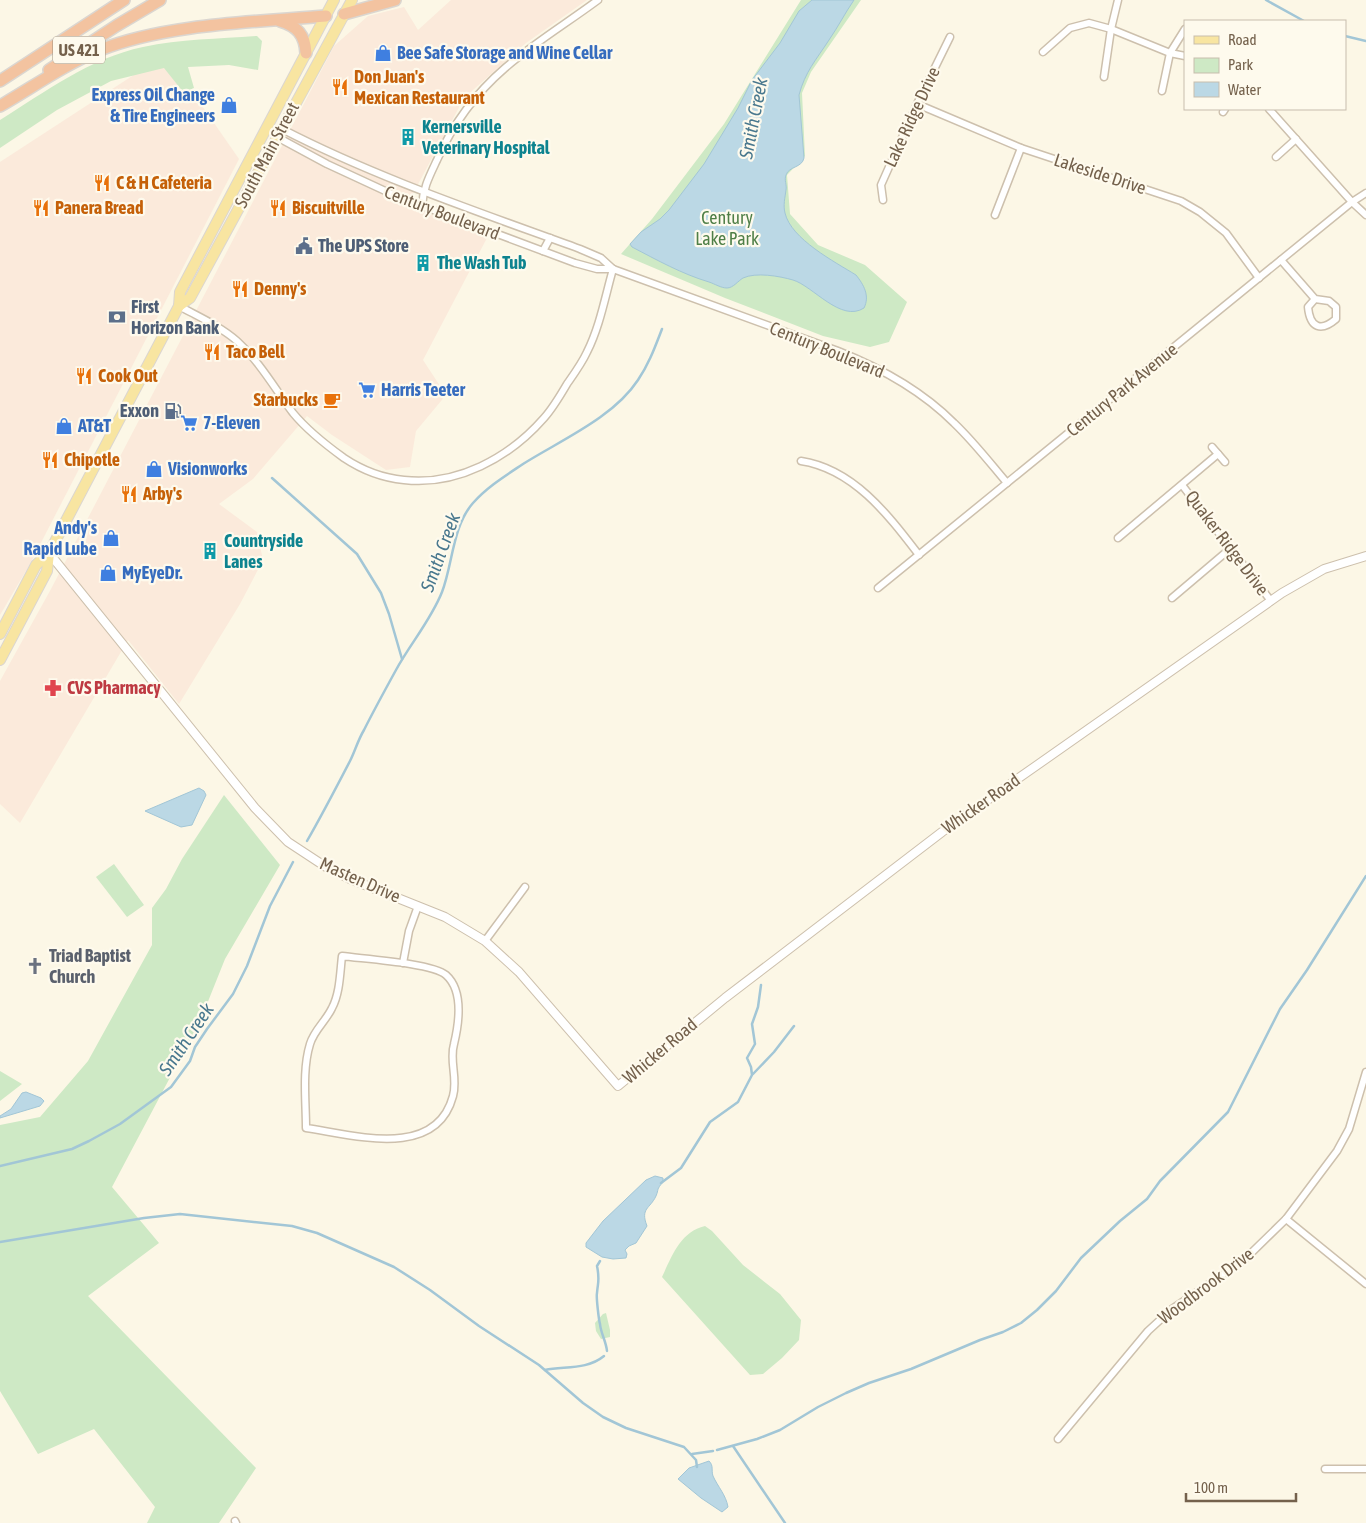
<svg xmlns="http://www.w3.org/2000/svg" width="1366" height="1523" viewBox="0 0 1366 1523" font-family="'Asap Condensed',sans-serif">
  <rect width="100%" height="100%" fill="#fcf7e6"/>
  <g fill="#fbeadb">
    <path d="M451,0H587L526,43L464,98L407,205L488,236L423,360L446,395L416,431L410,467L386,470L332,435L307,416L253,479L219,504L257,532L263,560L240,604L179,704L128,640L20,823L0,804V681L51,589L334,46L368,16L404,7L418,30Z"/>
    <path d="M166,54L239,159L30,564L0,615V162Z"/>
  </g>
  <g fill="#cee9c5">
    <path d="M801,0H861L811,72L802,93L805,156L787,175L790,214L818,245L865,265L907,302L889,342L870,347L823,336L725,298L621,254L652,219L724,124Z"/>
    <path d="M257,36L262,41L258,70L229,65L188,67L194,88L184,93L164,68L111,81L57,110L0,148V120C45,92 90,58 143,47C181,39 219,39 257,36Z"/>
    <path d="M224,795L280,865L225,959L201,1019L112,1187L159,1243L88,1296L256,1468L219,1523H147L155,1507L94,1429L38,1454L0,1391V1125L40,1117L88,1061L152,945V908L166,889L182,859Z"/>
    <path d="M114,864L144,905L127,917L96,877Z"/>
    <path d="M0,1071L22,1084L0,1101Z"/>
    <path d="M705,1226L712,1231L743,1265L780,1294L801,1320L799,1340L782,1358L763,1374L750,1375L662,1277C672,1256 680,1232 705,1226Z"/>
    <path d="M606,1313L610,1330V1337L601,1339L596,1331L595,1323L603,1314Z"/>
  </g>
  <g fill="#bbd8e5" stroke="#a2c6d6">
    <path d="M812,0H854C845,13 838,27 829,40C816,60 805,72 799,95L804,158C802,168 789,166 786,175C784,180 787,185 786,190C785,198 783,205 785,213C791,239 835,262 856,275C864,285 870,296 864,308C841,323 813,286 793,280C779,276 756,272 743,278C738,281 733,288 727,288C721,288 715,284 709,282C682,274 657,260 632,247L630,244L641,232L660,219L669,210L704,164L738,108L752,80L780,43L799,11Z"/>
    <path d="M199,788L204,791L206,795L192,825L181,827L145,811Z"/>
    <path d="M26,1092L41,1098L44,1101L40,1106L0,1118V1116L11,1109L22,1093Z"/>
    <path d="M655,1176L663,1178V1182C656,1190 659,1189 656,1196C650,1209 640,1208 647,1226L636,1243L629,1246L625,1250L627,1254L626,1258L613,1259L602,1257L586,1247V1243L603,1221L646,1180Z"/>
    <path d="M709,1461C714,1466 711,1470 713,1476C718,1487 726,1495 728,1507L722,1512L701,1498L678,1479L689,1468Z"/>
  </g>
  <g fill="none" stroke-linecap="round" stroke-linejoin="round">
    <g stroke="#a2c6d6" stroke-width="2.5">
      <path d="M1266,0L1304,21"/>
      <path d="M1345,36L1366,41"/>
      <path d="M272,478L357,554L381,593L389,614L402,659"/>
      <path d="M307,841C322,815 336,788 350,761C355,751 358,740 364,730C374,710 385,690 396,670C410,644 431,620 442,592C453,564 452,527 473,503C487,487 505,476 523,464C561,440 613,418 638,380C649,364 655,347 662,329"/>
      <path d="M753,1074L774,1052L794,1026"/>
      <path d="M0,1166L72,1149L89,1141L120,1124L171,1087L190,1061L195,1047L207,1029L233,994L247,966L270,906L293,862"/>
      <path d="M661,1183L681,1168L710,1122L738,1102L752,1075L751,1067L747,1058L755,1044L752,1024L758,1007L761,985"/>
      <path d="M0,1242L144,1218L180,1214L292,1226L317,1233L394,1267L430,1290L479,1326L539,1365L583,1403L603,1417L626,1428L684,1447L696,1460L697,1467"/>
      <path d="M600,1261L597,1266C600,1280 598,1281 597,1293C596,1297 599,1321 600,1324C601,1334 606,1341 607,1351"/>
      <path d="M545,1370C565,1366 587,1370 604,1356"/>
      <path d="M733,1446L785,1523"/>
      <path d="M717,1450L757,1439L780,1430L818,1407L846,1393L869,1383L911,1369L980,1340L1003,1332L1021,1323L1037,1310L1056,1291L1081,1258L1120,1221L1147,1199L1160,1181L1228,1112L1280,1009L1307,970L1366,876"/>
      <path d="M692,1454L713,1451"/>
    </g>
    <g stroke="#cdc0ad" stroke-width="9">
      <g id="minor">
        <path d="M1043,52L1070,28L1089,23L1111,29L1170,53L1185,56"/>
        <path d="M1104,77L1111,29L1118,0"/>
        <path d="M1162,91L1170,53L1185,29"/>
        <path d="M917,104L1021,148L1181,201L1200,212L1226,233L1259,278"/>
        <path d="M1269,109L1352,202L1366,215"/>
        <path d="M1223,112L1225,109"/>
        <path d="M282,129C377,178 479,212 580,249L601,258L613,269"/>
        <path d="M277,137L327,164L396,196L575,263L597,269H613L838,351C881,368 921,390 954,423C974,442 990,463 1007,483"/>
        <path d="M1276,157L1296,139"/>
        <path d="M883,200L881,185L917,104L950,37"/>
        <path d="M422,207C423,188 429,177 437,160C452,126 476,93 505,68C534,43 567,23 598,0"/>
        <path d="M995,215L1021,148"/>
        <path d="M543,251L550,238"/>
        <path d="M1281,260L1315,299L1329,301L1336,307V319C1321,332 1310,328 1308,307L1315,299"/>
        <path d="M179,306C199,317 220,326 237,341C260,362 275,389 293,413C307,430 326,445 344,458C362,470 383,478 404,480C457,486 509,458 544,418C553,408 560,396 567,384C574,374 582,363 587,352C600,326 605,297 613,269"/>
        <path d="M1212,447L1225,462"/>
        <path d="M801,461C854,469 889,516 919,555"/>
        <path d="M1182,485L1271,601"/>
        <path d="M1118,538L1218,454"/>
        <path d="M878,588L1352,202L1366,193"/>
        <path d="M1172,598L1231,548"/>
        <path d="M485,941L525,887"/>
        <path d="M342,956C364,959 432,963 446,975C464,991 459,1023 454,1044C449,1061 458,1078 453,1096C436,1160 354,1135 306,1128C306,1101 302,1070 310,1044C314,1030 326,1021 332,1008C340,993 340,973 342,956Z"/>
        <path d="M403,963L409,931L418,906"/>
        <path d="M1286,1219L1366,1284"/>
        <path d="M1058,1439L1148,1331L1172,1309L1243,1261L1286,1219L1337,1151L1349,1129L1366,1072"/>
        <path d="M1325,1469H1366"/>
        <path d="M235,1521L236,1523"/>
      </g>
    </g>
    <g stroke="#cdc0ad" stroke-width="10">
      <path id="tertiary" d="M49,553L255,808L288,842L326,867L350,879L445,917L485,941L519,972L618,1086L725,998L942,832L1282,593L1324,569L1366,556"/>
    </g>
    <g stroke="#dbd6d0" stroke-width="12">
      <g id="primary">
        <path d="M179,306L190,298L352,0"/>
        <path d="M0,634L36,565L49,553L179,306L180,292L334,0"/>
        <path d="M0,660L47,571L49,553"/>
      </g>
    </g>
    <g stroke="#dbd6d0" stroke-width="14">
      <g id="motorway">
        <path d="M344,14L395,0"/>
        <path d="M280,21C297,26 305,35 306,53"/>
        <path d="M49,70L116,26L160,0"/>
        <path d="M0,81L124,0"/>
        <path d="M0,106C33,87 65,64 100,50C165,24 256,22 326,16"/>
      </g>
    </g>
    <use href="#minor" stroke="#fff" stroke-width="6"/>
    <use href="#tertiary" stroke="#fff" stroke-width="8"/>
    <use href="#primary" stroke="#f8e5a1" stroke-width="10"/>
    <use href="#motorway" stroke="#f3c3a0" stroke-width="11"/>
  </g>
  <defs>
    <g id="shop-bare" transform="scale(1.35)"><path d="M-5-2.5h2.3a2.7 3.5 0 0 1 5.4 0H5L5.5 6h-11ZM-1.5-2.5h3a1.5 2.3 0 0 0-3 0Z" fill="#3f7fe0" stroke="#fefaed" stroke-width="2.5" paint-order="stroke"/></g>
    <g id="restaurant-bare" transform="scale(1.35)"><path d="M-5-6h1v4h1v-4h1v4h1v-4h1v5L-1.5 .5V6h-2V.5L-5-1ZM5-6V6H3V1.5H1.5Q1.5-4 5-6Z" fill="#e8710a" stroke="#fefaed" stroke-width="2.5" paint-order="stroke"/></g>
    <g id="building-bare" transform="scale(1.35)"><path d="M-4-6H4V6H1V3H-1V6H-4ZM-2.5-4.3h1.7v1.8h-1.7ZM.8-4.3h1.7v1.8H.8ZM-2.5-1h1.7V.8h-1.7ZM.8-1h1.7V.8H.8Z" fill="#0f9aa8" stroke="#fefaed" stroke-width="2.5" paint-order="stroke"/></g>
    <g id="civic-bare" transform="scale(1.35)"><path d="M-.6-6.5H3V-4.5H.6V-3L4-1V1h2V6H-6V1h2V-1L-.6-3ZM-1.2 2.5V6h2.4V2.5Z" fill="#5c6f8a" stroke="#fefaed" stroke-width="2.5" paint-order="stroke"/></g>
    <g id="bank-bare" transform="scale(1.35)"><path d="M-6-4H6V4H-6ZM0-2.3a2.3 2.3 0 1 0 0 4.6a2.3 2.3 0 1 0 0-4.6Z" fill="#5c6f8a" stroke="#fefaed" stroke-width="2.5" paint-order="stroke"/></g>
    <g id="supermarket-bare" transform="scale(1.35)"><path d="M-6-5.5h2.5l.6 2H6L4.5 2H-2.5L-4.4-4H-6ZM-1.5 3.2a1.3 1.3 0 1 0 .1 0ZM3 3.2a1.3 1.3 0 1 0 .1 0Z" fill="#3f7fe0" stroke="#fefaed" stroke-width="2.5" paint-order="stroke"/></g>
    <g id="cafe-bare" transform="scale(1.35)"><path d="M-5.5-4.5H6V0H3Q3 3.5 0 3.5H-2.5Q-5.5 3.5-5.5 0ZM3-3.2v2h1.7v-2ZM-6 4.5H4V6H-6Z" fill="#e8710a" stroke="#fefaed" stroke-width="2.5" paint-order="stroke"/></g>
    <g id="fuel-bare" transform="scale(1.35)"><path d="M-5.5-6h7V0h2V4h1.3V-2.5L3-4.5l.8-.8L6-3V5H2.5V1h-1V6h-7ZM-4.2-4.7v3.2H.2V-4.7Z" fill="#5c6f8a" stroke="#fefaed" stroke-width="2.5" paint-order="stroke"/></g>
    <g id="pharmacy-bare" transform="scale(1.35)"><path d="M-2-6h4v4h4v4h-4v4h-4v-4h-4v-4h4Z" fill="#e0444e" stroke="#fefaed" stroke-width="2.5" paint-order="stroke"/></g>
    <g id="church-bare" transform="scale(1.35)"><path d="M-1.2-6h2.4v3.5h3.3v2.4h-3.3V6h-2.4V-.1h-3.3v-2.4h3.3Z" fill="#6b7280" stroke="#fefaed" stroke-width="2.5" paint-order="stroke"/></g>
  </defs>
  <g fill-rule="evenodd">
    <use href="#shop-bare" x="383" y="53"/>
    <use href="#restaurant-bare" x="340" y="87"/>
    <use href="#shop-bare" x="229" y="105"/>
    <use href="#building-bare" x="408" y="137"/>
    <use href="#restaurant-bare" x="102" y="183"/>
    <use href="#restaurant-bare" x="41" y="208"/>
    <use href="#restaurant-bare" x="278" y="208"/>
    <use href="#civic-bare" x="304" y="246"/>
    <use href="#building-bare" x="423" y="263"/>
    <use href="#restaurant-bare" x="240" y="289"/>
    <use href="#bank-bare" x="117" y="317"/>
    <use href="#restaurant-bare" x="212" y="352"/>
    <use href="#restaurant-bare" x="84" y="376"/>
    <use href="#supermarket-bare" x="367" y="390"/>
    <use href="#cafe-bare" x="332" y="400"/>
    <use href="#fuel-bare" x="173" y="411"/>
    <use href="#supermarket-bare" x="189" y="423"/>
    <use href="#shop-bare" x="64" y="426"/>
    <use href="#restaurant-bare" x="50" y="460"/>
    <use href="#shop-bare" x="154" y="469"/>
    <use href="#restaurant-bare" x="129" y="494"/>
    <use href="#shop-bare" x="111" y="538"/>
    <use href="#building-bare" x="210" y="551"/>
    <use href="#shop-bare" x="108" y="573"/>
    <use href="#pharmacy-bare" x="53" y="688"/>
    <use href="#church-bare" x="35" y="966"/>
  </g>
  <g text-anchor="middle" stroke-width="4.5" stroke-linejoin="round" paint-order="stroke">
    <rect fill="#fefaed" stroke="#9d8f7c" stroke-width="1" x="53" y="36.5" width="52" height="27" rx="4"/>
    <g font-size="16" font-weight="bold" fill="#74614c">
      <text x="79" y="56">US 421</text>
    </g>
    <g font-size="18" font-weight="bold" fill="#366cbe" stroke="#fefaed" text-anchor="start">
      <text x="397" y="59">Bee Safe Storage and Wine Cellar</text>
      <text x="215" y="101" text-anchor="end">Express Oil Change<tspan x="215" dy="21">&amp; Tire Engineers</tspan></text>
      <text x="381" y="396">Harris Teeter</text>
      <text x="203" y="429">7-Eleven</text>
      <text x="78" y="432">AT&amp;T</text>
      <text x="168" y="475">Visionworks</text>
      <text x="97" y="534" text-anchor="end">Andy's<tspan x="97" dy="21">Rapid Lube</tspan></text>
      <text x="122" y="579">MyEyeDr.</text>
    </g>
    <g font-size="18" font-weight="bold" fill="#c56008" stroke="#fefaed" text-anchor="start">
      <text x="354" y="83">Don Juan's<tspan x="354" dy="21">Mexican Restaurant</tspan></text>
      <text x="116" y="189">C &amp; H Cafeteria</text>
      <text x="55" y="214">Panera Bread</text>
      <text x="292" y="214">Biscuitville</text>
      <text x="254" y="295">Denny's</text>
      <text x="226" y="358">Taco Bell</text>
      <text x="98" y="382">Cook Out</text>
      <text x="318" y="406" text-anchor="end">Starbucks</text>
      <text x="64" y="466">Chipotle</text>
      <text x="143" y="500">Arby's</text>
    </g>
    <g font-size="18" fill="#74614c" stroke="#fefaed">
      <text transform="translate(912 117) rotate(-65)" y="6">Lake Ridge Drive</text>
      <text transform="translate(267 155) rotate(-62)" y="6">South Main Street</text>
      <text transform="translate(1100 174) rotate(18)" y="6">Lakeside Drive</text>
      <text transform="translate(442 213) rotate(21)" y="6">Century Boulevard</text>
      <text transform="translate(827 350) rotate(22)" y="6">Century Boulevard</text>
      <text transform="translate(1122 390) rotate(-39)" y="6">Century Park Avenue</text>
      <text transform="translate(1227 543) rotate(53)" y="6">Quaker Ridge Drive</text>
      <text transform="translate(981 804) rotate(-35)" y="6">Whicker Road</text>
      <text transform="translate(360 880) rotate(24)" y="6">Masten Drive</text>
      <text transform="translate(660 1051) rotate(-40)" y="6">Whicker Road</text>
      <text transform="translate(1206 1286) rotate(-37)" y="6">Woodbrook Drive</text>
    </g>
    <g font-size="18" font-weight="bold" fill="#0d838f" stroke="#fefaed" text-anchor="start">
      <text x="422" y="133">Kernersville<tspan x="422" dy="21">Veterinary Hospital</tspan></text>
      <text x="437" y="269">The Wash Tub</text>
      <text x="224" y="547">Countryside<tspan x="224" dy="21">Lanes</tspan></text>
    </g>
    <g font-size="18" fill="#4f7f47" stroke="#fefaed">
      <text x="727" y="224">Century<tspan x="727" dy="21">Lake Park</tspan></text>
    </g>
    <g font-size="18" font-weight="bold" fill="#4e5e75" stroke="#fefaed" text-anchor="start">
      <text x="318" y="252">The UPS Store</text>
      <text x="131" y="313">First<tspan x="131" dy="21">Horizon Bank</tspan></text>
      <text x="159" y="417" text-anchor="end">Exxon</text>
    </g>
    <g font-size="18" font-weight="bold" fill="#be3a42" stroke="#fefaed" text-anchor="start">
      <text x="67" y="694">CVS Pharmacy</text>
    </g>
    <g font-size="18" font-weight="bold" fill="#5b616d" stroke="#fefaed" text-anchor="start">
      <text x="49" y="962">Triad Baptist<tspan x="49" dy="21">Church</tspan></text>
    </g>
    <g font-size="19" font-style="italic" fill="#49788e" stroke="#fefaed">
      <text transform="translate(753 118) rotate(-79)" y="7">Smith Creek</text>
      <text transform="translate(440 552) rotate(-70)" y="7">Smith Creek</text>
      <text transform="translate(186 1039) rotate(-56)" y="7">Smith Creek</text>
    </g>
  </g>
  <rect x="1184" y="20" width="162" height="90" fill="#fefaed" stroke="#c7bdad"/>
  <rect x="1194" y="36" width="25" height="8" fill="#f8e5a1" stroke="#c7bdad"/>
  <text x="1228" y="45" font-size="15" fill="#74614c">Road</text>
  <rect x="1194" y="58" width="25" height="15" fill="#cee9c5" stroke="#c7bdad"/>
  <text x="1228" y="70" font-size="15" fill="#74614c">Park</text>
  <rect x="1194" y="82" width="25" height="15" fill="#bbd8e5" stroke="#c7bdad"/>
  <text x="1228" y="95" font-size="15" fill="#74614c">Water</text>
  <path d="M1186 1493v8h110v-8" fill="none" stroke="#74614c" stroke-width="2.5"/>
  <text x="1194" y="1493" font-size="15" fill="#74614c" stroke="#fefaed" stroke-width="4" paint-order="stroke">100 m</text>
</svg>
